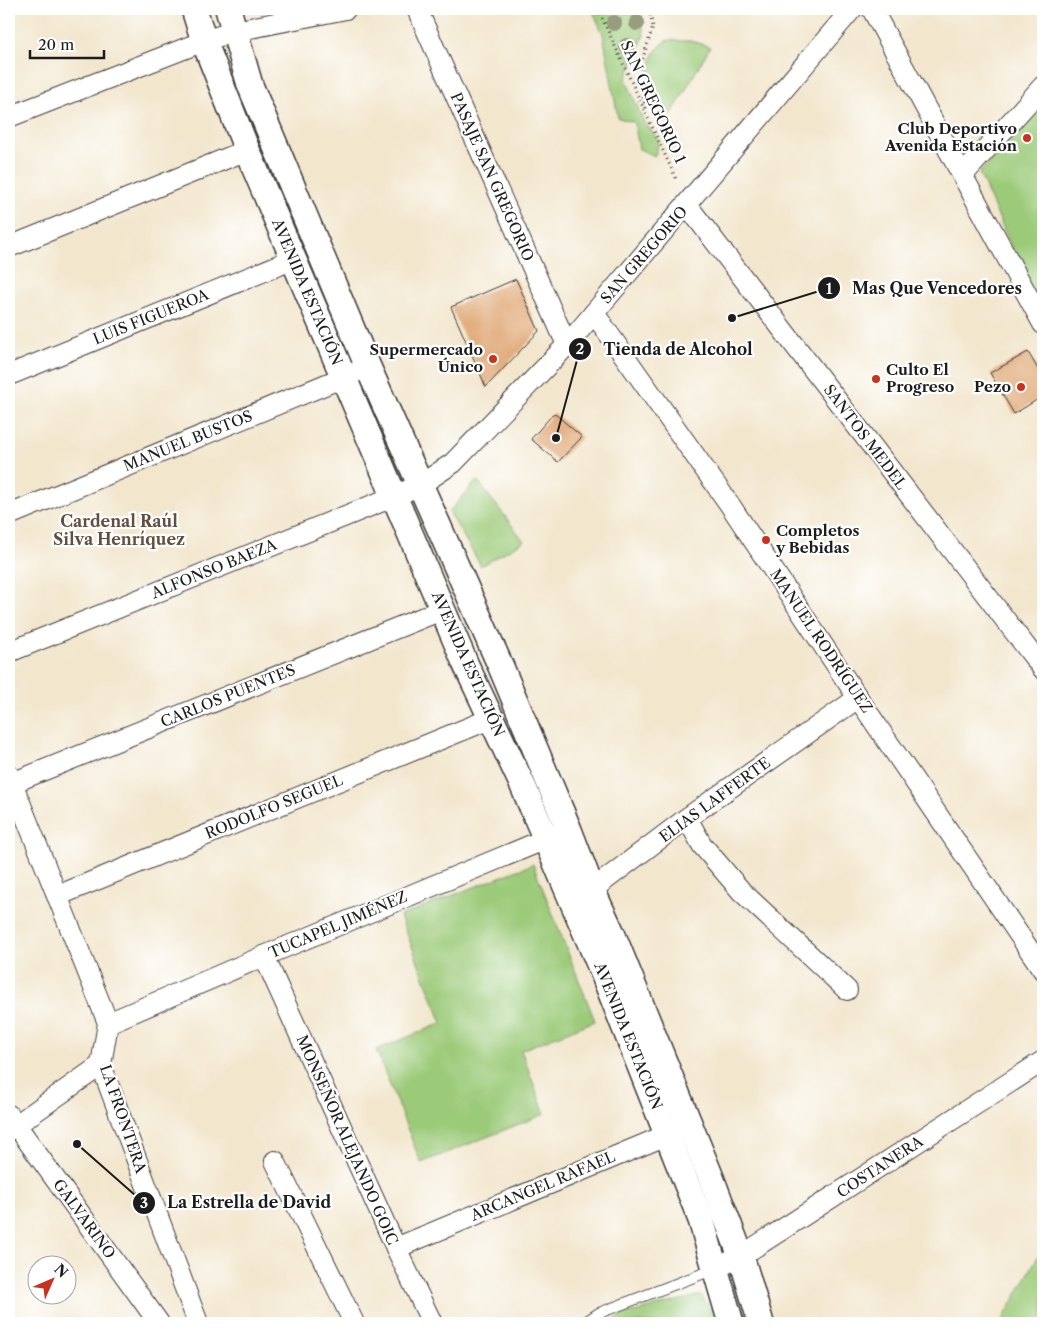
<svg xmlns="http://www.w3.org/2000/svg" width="1052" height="1332" viewBox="0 0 1052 1332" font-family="'Libre Caslon Text',serif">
  <rect width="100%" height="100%" fill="#fff"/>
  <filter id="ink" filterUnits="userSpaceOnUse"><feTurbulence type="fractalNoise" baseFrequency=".02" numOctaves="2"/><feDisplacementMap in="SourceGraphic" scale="10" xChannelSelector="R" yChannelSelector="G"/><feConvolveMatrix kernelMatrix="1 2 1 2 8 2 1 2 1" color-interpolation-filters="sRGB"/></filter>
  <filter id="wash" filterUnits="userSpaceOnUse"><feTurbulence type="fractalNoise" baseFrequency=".0096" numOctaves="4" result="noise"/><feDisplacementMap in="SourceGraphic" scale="20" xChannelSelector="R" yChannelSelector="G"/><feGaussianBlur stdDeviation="1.12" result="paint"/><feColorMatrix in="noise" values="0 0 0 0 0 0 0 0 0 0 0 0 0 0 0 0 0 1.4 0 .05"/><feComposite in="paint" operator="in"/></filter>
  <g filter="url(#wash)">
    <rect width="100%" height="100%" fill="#f2e6cc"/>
    <g fill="#9bca78" stroke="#5c734a">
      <path d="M592,9H640L644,35L626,79L643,120L659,141L655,156L639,149L634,122L618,118L603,34Z"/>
      <path d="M667,40L693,41L710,47L666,124C654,101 643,80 654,54C656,49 663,44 667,40Z"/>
      <path d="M1043,103V318L979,173Z"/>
      <path d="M477,480L524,541L481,566L449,512Z"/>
      <path d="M533,864L595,1021L521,1050L545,1114L421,1163L376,1050L442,1023L400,916Z"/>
      <path d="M1043,1247V1323H1001Z"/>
      <path d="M701,1295L718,1319L719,1323H609L622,1315Z"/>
    </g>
    <g id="blocks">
      <g fill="#e2ae7f">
        <path d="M516,279L539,331L486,387L451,307Z"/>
        <path d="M1028,352L1043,378V396L1014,414L990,373Z"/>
        <path d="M554,413L582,437L558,462L531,439Z"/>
      </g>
    </g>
  </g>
  <g filter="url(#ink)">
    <use href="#blocks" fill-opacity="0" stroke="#3c3a36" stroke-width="1"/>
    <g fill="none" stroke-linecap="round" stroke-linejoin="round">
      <g stroke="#3c3a36" stroke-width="12">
        <path id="service" d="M584,1323L599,1313L715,1269"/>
      </g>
      <g stroke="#3c3a36" stroke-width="22">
        <g id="minor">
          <path d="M417,9L567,345"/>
          <path d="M872,9L1043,324"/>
          <path d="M9,117L204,41L235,31L346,9"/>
          <path d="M963,175L1043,86"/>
          <path d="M687,205L1043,669"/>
          <path d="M9,247L247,150"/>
          <path d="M594,313L730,505L858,698L1043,970"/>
          <path d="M9,375L294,259"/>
          <path d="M9,515L368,367"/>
          <path d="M9,652L395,496L420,485L453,463L567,345L594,313L852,9"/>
          <path d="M9,775L108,1023L101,1065L198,1323"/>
          <path d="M12,783L444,609"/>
          <path d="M687,818L702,845L742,892L847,990"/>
          <path d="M57,896L490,719"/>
          <path d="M580,899L687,818L858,698"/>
          <path d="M264,956L396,1248L432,1323"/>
          <path d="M108,1023L264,956L558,834"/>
          <path d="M9,1115L159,1323"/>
          <path d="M9,1130L101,1065"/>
          <path d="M275,1161L354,1323"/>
          <path d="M396,1248L681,1129"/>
          <path d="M715,1269L741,1256L1043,1061"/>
        </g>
      </g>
      <g stroke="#3c3a36" stroke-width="28">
        <g id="tertiary">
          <path d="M194,9L204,41L247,150L466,665L523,786L603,973L701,1220L731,1323"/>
          <path d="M228,9L250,85L368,367L501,667L569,830L592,890L612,933L710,1175L741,1256L761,1323"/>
        </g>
      </g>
      <g stroke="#3c3a36" stroke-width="3" stroke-dasharray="1 4" stroke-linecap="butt">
        <path d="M598,9L677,181"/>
        <path d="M645,108L639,70L653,27L649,9"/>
      </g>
      <use href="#service" stroke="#fff" stroke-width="10"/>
      <use href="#minor" stroke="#fff" stroke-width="20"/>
      <use href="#tertiary" stroke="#fff" stroke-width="25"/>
    </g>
    <g fill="#989d80">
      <circle cx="614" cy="23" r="8"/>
      <circle cx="637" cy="23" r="8"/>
      <circle cx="627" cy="46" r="8"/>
    </g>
  </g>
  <g fill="#c8321e" stroke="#fff" stroke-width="2">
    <circle cx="1027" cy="138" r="5"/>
    <circle cx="493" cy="359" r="5"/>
    <circle cx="876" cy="379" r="5"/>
    <circle cx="1021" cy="387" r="5"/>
    <circle cx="766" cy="540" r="5"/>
  </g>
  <g text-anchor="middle" stroke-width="4.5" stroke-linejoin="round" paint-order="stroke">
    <g font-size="15" fill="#1c1c1c" stroke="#fff">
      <text transform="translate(653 102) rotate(65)" y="5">SAN GREGORIO 1</text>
      <text transform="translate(492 177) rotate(66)" y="5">PASAJE SAN GREGORIO</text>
      <text transform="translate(644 255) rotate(-49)" y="5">SAN GREGORIO</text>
      <text transform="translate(307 292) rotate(67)" y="5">AVENIDA ESTACIÓN</text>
      <text transform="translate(151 317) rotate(-22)" y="5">LUIS FIGUEROA</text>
      <text transform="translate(865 437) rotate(53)" y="5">SANTOS MEDEL</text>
      <text transform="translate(188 441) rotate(-22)" y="5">MANUEL BUSTOS</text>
      <text transform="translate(214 569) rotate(-22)" y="5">ALFONSO BAEZA</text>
      <text transform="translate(821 641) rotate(56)" y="5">MANUEL RODRÍGUEZ</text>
      <text transform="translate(468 664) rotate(66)" y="5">AVENIDA ESTACIÓN</text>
      <text transform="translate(228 696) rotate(-22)" y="5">CARLOS PUENTES</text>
      <text transform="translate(715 800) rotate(-36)" y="5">ELIAS LAFFERTE</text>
      <text transform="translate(274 807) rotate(-22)" y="5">RODOLFO SEGUEL</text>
      <text transform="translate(338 925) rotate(-23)" y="5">TUCAPEL JIMÉNEZ</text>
      <text transform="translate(628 1036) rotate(68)" y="5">AVENIDA ESTACIÓN</text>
      <text transform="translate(123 1119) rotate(71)" y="5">LA FRONTERA</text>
      <text transform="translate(347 1140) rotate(66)" y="5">MONSEÑOR ALEJANDO GOIC</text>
      <text transform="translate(880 1167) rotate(-33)" y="5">COSTANERA</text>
      <text transform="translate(543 1186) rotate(-23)" y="5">ARCANGEL RAFAEL</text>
      <text transform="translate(84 1219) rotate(54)" y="5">GALVARINO</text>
    </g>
    <g font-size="15" font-weight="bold" fill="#1c1c1c" stroke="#fff" text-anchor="end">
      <text x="1017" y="134">Club Deportivo<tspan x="1017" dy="17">Avenida Estación</tspan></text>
      <text x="483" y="355">Supermercado<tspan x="483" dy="17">Único</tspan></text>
      <text x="886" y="375" text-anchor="start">Culto El<tspan x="886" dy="17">Progreso</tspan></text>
      <text x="1011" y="392">Pezo</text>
      <text x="776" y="536" text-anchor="start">Completos<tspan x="776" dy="17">y Bebidas</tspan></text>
    </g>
    <g font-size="16" font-weight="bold" fill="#614f3f" stroke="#fff">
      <text x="119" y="527">Cardenal Raúl<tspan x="119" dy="18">Silva Henríquez</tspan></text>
    </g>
  </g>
  <path fill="none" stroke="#1c1c1c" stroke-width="2" d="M732 318L829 288M556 438L580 349M77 1144L144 1203"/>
  <g fill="#1c1c1c" stroke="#fff" stroke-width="2">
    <circle cx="732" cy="318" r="5"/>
    <circle cx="556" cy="438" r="5"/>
    <circle cx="77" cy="1144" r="5"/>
    <circle cx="829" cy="288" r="12"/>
    <circle cx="580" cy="349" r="12"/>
    <circle cx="144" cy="1203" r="12"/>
  </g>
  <g font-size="15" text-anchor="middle" font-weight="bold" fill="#fff">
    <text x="829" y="294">1</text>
    <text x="580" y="354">2</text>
    <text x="144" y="1208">3</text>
  </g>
  <g font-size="16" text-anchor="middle" font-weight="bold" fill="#1c1c1c" stroke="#fff" stroke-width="4.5" stroke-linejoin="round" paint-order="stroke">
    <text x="937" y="294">Mas Que Vencedores</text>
    <text x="678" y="355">Tienda de Alcohol</text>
    <text x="249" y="1208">La Estrella de David</text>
  </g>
  <rect width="1052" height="1332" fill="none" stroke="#fff" stroke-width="30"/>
  <g transform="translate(52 1280) rotate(45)"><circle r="24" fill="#ffffff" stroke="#a4a4a4"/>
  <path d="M0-4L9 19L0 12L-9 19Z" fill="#c8321e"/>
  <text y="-8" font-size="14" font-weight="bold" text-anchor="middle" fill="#1c1c1c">N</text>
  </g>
  <path d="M30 50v8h74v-8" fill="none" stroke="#1c1c1c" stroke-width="2.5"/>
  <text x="38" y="50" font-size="15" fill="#1c1c1c" stroke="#ffffff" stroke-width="4" paint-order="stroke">20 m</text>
</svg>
